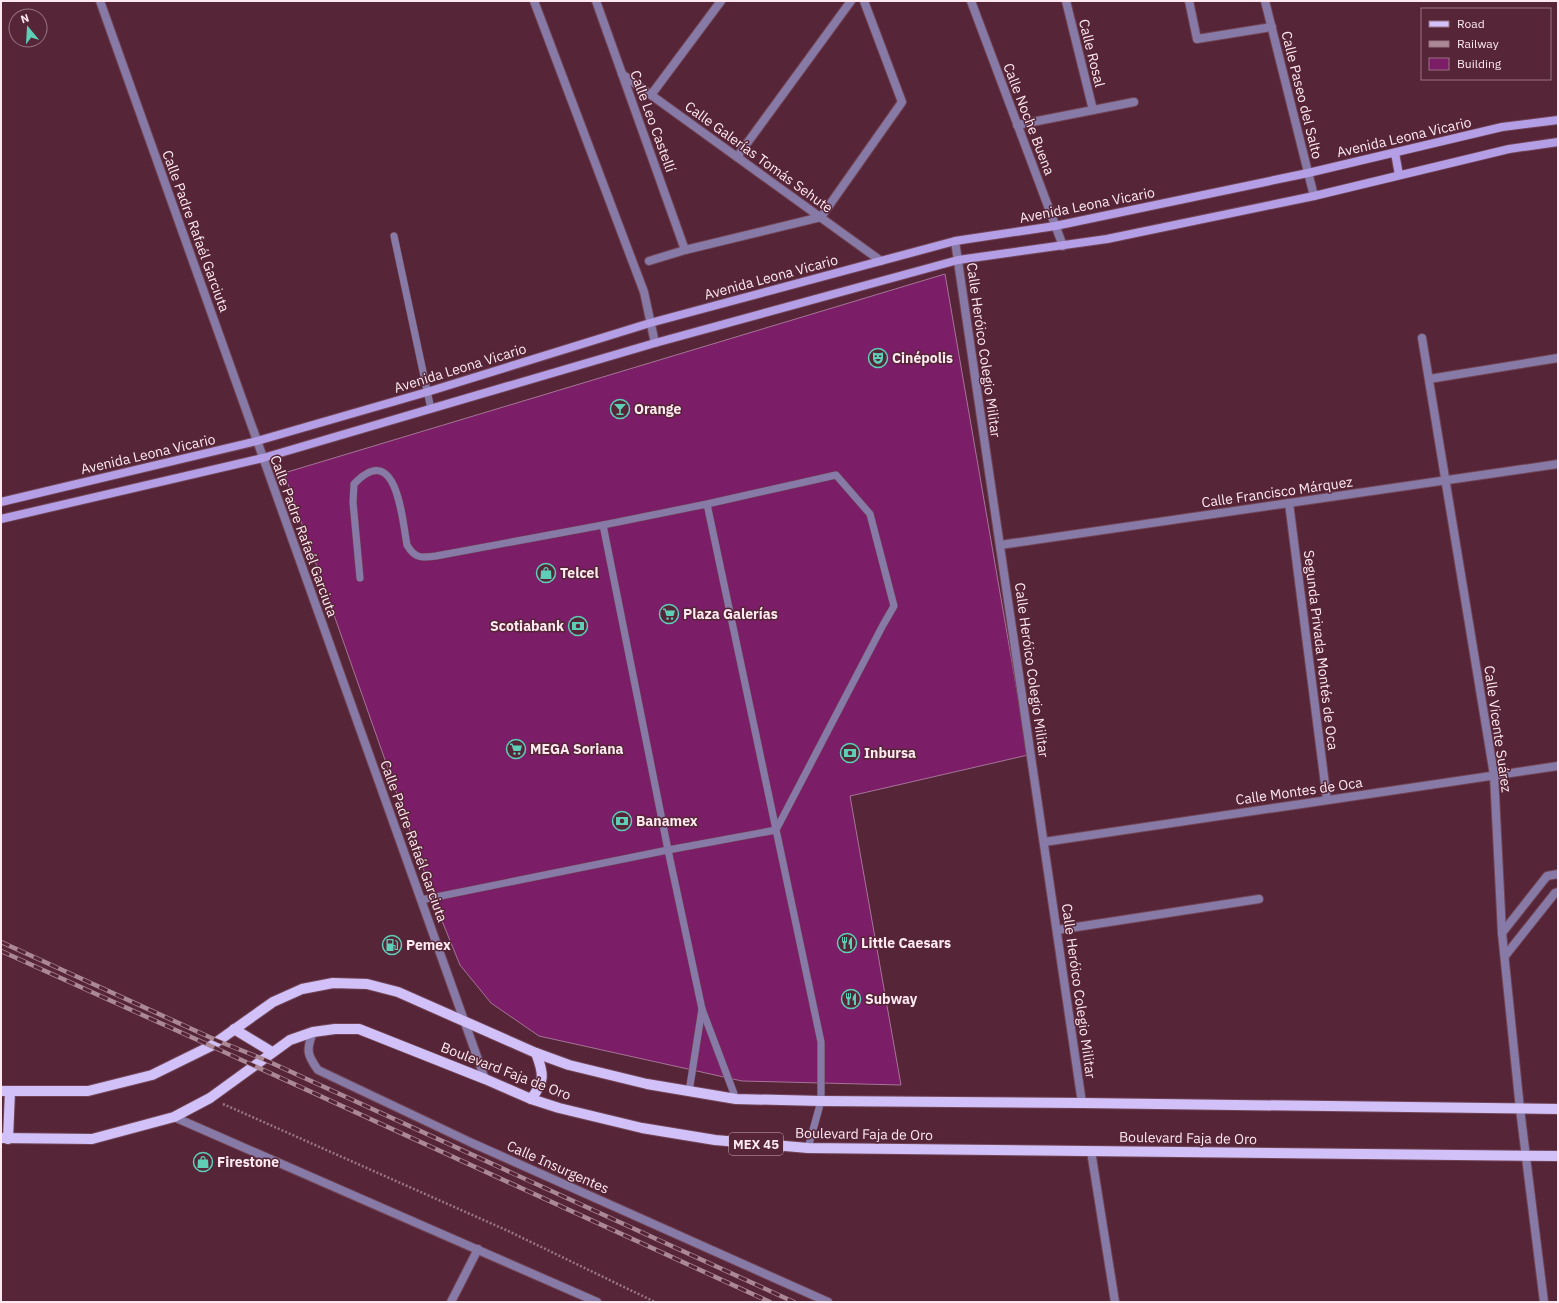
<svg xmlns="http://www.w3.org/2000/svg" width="1559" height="1303" viewBox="0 0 1559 1303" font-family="'IBM Plex Sans',sans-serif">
  <rect width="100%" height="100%" fill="#562538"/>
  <path fill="#7b1d67" stroke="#a57597" d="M945,274L1028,755L850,796L901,1085L742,1081L539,1036L491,1003L460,965L440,916L284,473Z"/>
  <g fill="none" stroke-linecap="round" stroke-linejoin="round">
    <g stroke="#714455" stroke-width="8">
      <g id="lane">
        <path d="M394,236L431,409"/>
        <path d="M707,504L603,525L668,850L776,830L883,625L894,606L870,514L836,475L707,504L821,1042V1101L808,1148"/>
        <path d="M360,578L353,502L354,484C397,439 402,519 407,545C415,559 422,558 436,556L603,525"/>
        <path d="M421,900L668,850L702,1009L736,1099"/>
        <path d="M689,1092L702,1009"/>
      </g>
    </g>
    <g stroke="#714455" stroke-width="10">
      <g id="street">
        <path d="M100,1L485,1079"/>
        <path d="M534,1L644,292L655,343"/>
        <path d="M596,1L685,250"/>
        <path d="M971,1L1063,246"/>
        <path d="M1066,1L1093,110"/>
        <path d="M1189,1L1197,39L1272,27"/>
        <path d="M1265,1L1314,196"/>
        <path d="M622,74L881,261"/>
        <path d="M651,95L721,1"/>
        <path d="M1017,125L1134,102"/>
        <path d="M737,157L851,1"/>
        <path d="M955,241L1082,1103"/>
        <path d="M649,261L685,250L821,217L902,102L864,1"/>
        <path d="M1422,338L1494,775L1502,933L1520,1109L1544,1302"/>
        <path d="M1429,379L1558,358"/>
        <path d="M1289,503L1327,800"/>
        <path d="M1000,545L1558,464"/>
        <path d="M1044,842L1558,766"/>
        <path d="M1057,930L1259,899"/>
        <path d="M1502,933L1547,876L1558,874"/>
        <path d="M1505,956L1555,893L1558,892"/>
        <path d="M313,1032C306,1050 307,1055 318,1070L472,1143L828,1302"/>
        <path d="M174,1117L597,1302"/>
        <path d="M1091,1151L1115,1302"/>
        <path d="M451,1302L478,1249"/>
      </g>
    </g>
    <g stroke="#714455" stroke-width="10">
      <g id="secondary">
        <path d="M1395,153L1399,175"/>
        <path d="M1,502L257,441L427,392L650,323L955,241L1055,226L1308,173L1502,127L1558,120"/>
        <path d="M1,519L263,458L655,343L958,260L1107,239L1314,196L1509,149L1558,142"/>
      </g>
    </g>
    <g stroke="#714455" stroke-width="12">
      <g id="primary">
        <path d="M234,1029L272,1052"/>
        <path d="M1,1091H88L152,1075L211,1046L273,1002L302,989L333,983L367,984L398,992L536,1053L569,1065L647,1084L736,1099L821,1101L1082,1103L1558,1109"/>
        <path d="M531,1099C545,1081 544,1074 536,1053"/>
        <path d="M1,1138L92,1139L174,1117L210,1098L290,1040L313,1032L335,1029H359L485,1079L531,1099L559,1108L642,1128L715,1140L808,1148L1558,1156"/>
        <path d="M8,1139L10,1091"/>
      </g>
    </g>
    <path stroke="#9a7583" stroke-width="2.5" stroke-dasharray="2 2" stroke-linecap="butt" d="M223,1104L506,1230L655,1302"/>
    <use href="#lane" stroke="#877aa6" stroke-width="7"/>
    <use href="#street" stroke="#877aa6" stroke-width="8"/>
    <use href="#secondary" stroke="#b49ee5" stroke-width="8"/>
    <use href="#primary" stroke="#d1c1f8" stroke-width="10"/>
    <g stroke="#ab8895" stroke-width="4.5">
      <g id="rail">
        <path d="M1,942L218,1041L263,1059L794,1302"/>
        <path d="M1,951L211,1046L770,1302"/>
      </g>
    </g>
    <use href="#rail" stroke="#562538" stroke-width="3" stroke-dasharray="9" stroke-linecap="butt"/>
  </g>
  <defs>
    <g id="theatre-ring" transform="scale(1)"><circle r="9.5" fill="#562538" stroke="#5eceb7" stroke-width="1.5"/><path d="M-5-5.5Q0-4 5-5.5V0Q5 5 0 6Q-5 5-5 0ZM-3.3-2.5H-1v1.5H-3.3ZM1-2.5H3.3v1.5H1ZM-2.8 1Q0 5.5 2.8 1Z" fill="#5eceb7"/></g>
    <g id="bar-ring" transform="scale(1)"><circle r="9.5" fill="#562538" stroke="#5eceb7" stroke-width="1.5"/><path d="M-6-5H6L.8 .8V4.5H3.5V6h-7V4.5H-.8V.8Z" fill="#5eceb7"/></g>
    <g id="shop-ring" transform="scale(1)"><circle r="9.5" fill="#562538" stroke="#5eceb7" stroke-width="1.5"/><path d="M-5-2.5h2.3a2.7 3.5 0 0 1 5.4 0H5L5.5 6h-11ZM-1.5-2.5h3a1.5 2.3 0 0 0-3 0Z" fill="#5eceb7"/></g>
    <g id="supermarket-ring" transform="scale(1)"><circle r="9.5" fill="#562538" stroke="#5eceb7" stroke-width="1.5"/><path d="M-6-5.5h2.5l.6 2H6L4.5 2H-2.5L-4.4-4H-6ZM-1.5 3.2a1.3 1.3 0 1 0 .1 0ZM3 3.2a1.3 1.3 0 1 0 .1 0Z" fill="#5eceb7"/></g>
    <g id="bank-ring" transform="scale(1)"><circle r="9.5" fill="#562538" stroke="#5eceb7" stroke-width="1.5"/><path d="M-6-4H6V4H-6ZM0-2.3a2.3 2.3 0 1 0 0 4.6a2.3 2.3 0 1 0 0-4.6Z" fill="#5eceb7"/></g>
    <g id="restaurant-ring" transform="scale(1)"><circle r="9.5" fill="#562538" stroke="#5eceb7" stroke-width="1.5"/><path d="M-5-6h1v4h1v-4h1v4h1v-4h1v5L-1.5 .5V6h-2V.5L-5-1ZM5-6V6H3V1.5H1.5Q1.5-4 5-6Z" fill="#5eceb7"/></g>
    <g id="fuel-ring" transform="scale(1)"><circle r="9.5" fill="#562538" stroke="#5eceb7" stroke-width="1.5"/><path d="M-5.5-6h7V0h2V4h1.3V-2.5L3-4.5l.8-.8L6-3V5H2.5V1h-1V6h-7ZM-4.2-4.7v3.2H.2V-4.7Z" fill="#5eceb7"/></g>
  </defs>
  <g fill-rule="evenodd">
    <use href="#theatre-ring" x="878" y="358"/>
    <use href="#bar-ring" x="620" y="409"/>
    <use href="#shop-ring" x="546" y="573"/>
    <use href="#supermarket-ring" x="669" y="614"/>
    <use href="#bank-ring" x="578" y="626"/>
    <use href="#supermarket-ring" x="516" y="749"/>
    <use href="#bank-ring" x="850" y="753"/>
    <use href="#bank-ring" x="622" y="821"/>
    <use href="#restaurant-ring" x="847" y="943"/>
    <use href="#fuel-ring" x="392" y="945"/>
    <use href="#restaurant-ring" x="851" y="999"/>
    <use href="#shop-ring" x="203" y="1162"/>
  </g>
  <g text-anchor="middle" stroke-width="3" stroke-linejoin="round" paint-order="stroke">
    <rect fill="#562538" stroke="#cbaeb8" stroke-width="1" x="729" y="1133" width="54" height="22" rx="3"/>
    <g font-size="13" font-weight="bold" fill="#fde9ef">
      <text x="756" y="1149">MEX 45</text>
    </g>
    <g font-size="14" fill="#fde9ef" stroke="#562538">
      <text transform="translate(1092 53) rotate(76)" y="5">Calle Rosal</text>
      <text transform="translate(1302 95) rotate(76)" y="5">Calle Paseo del Salto</text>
      <text transform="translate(1029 119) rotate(69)" y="5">Calle Noche Buena</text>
      <text transform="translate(653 121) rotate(70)" y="5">Calle Leo Castellí</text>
      <text transform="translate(1404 137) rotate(-13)" y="5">Avenida Leona Vicario</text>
      <text transform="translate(759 157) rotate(36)" y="5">Calle Galerías Tomás Sehute</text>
      <text transform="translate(1087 205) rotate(-11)" y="5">Avenida Leona Vicario</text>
      <text transform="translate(196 231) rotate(70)" y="5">Calle Padre Rafaél Garciuta</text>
      <text transform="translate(771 277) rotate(-15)" y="5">Avenida Leona Vicario</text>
      <text transform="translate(984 350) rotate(82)" y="5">Calle Heróico Colegio Militar</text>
      <text transform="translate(460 368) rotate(-17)" y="5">Avenida Leona Vicario</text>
      <text transform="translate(148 454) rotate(-13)" y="5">Avenida Leona Vicario</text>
      <text transform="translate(1277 492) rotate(-8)" y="5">Calle Francisco Márquez</text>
      <text transform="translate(304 536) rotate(70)" y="5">Calle Padre Rafaél Garciuta</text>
      <text transform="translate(1321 650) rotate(83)" y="5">Segunda Privada Montés de Oca</text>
      <text transform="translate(1032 670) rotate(82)" y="5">Calle Heróico Colegio Militar</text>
      <text transform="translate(1498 729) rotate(82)" y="5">Calle Vicente Suárez</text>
      <text transform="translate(1299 791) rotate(-8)" y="5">Calle Montes de Oca</text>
      <text transform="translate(414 841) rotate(70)" y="5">Calle Padre Rafaél Garciuta</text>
      <text transform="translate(1079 991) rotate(82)" y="5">Calle Heróico Colegio Militar</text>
      <text transform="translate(506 1071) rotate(21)" y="5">Boulevard Faja de Oro</text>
      <text transform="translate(864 1134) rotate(1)" y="5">Boulevard Faja de Oro</text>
      <text transform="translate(1188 1138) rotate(1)" y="5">Boulevard Faja de Oro</text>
      <text transform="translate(558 1167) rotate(24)" y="5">Calle Insurgentes</text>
    </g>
    <g font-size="14" font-weight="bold" fill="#fde9ef" stroke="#562538" text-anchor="start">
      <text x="892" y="363">Cinépolis</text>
      <text x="634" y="414">Orange</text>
      <text x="560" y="578">Telcel</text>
      <text x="683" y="619">Plaza Galerías</text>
      <text x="564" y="631" text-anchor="end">Scotiabank</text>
      <text x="530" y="754">MEGA Soriana</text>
      <text x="864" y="758">Inbursa</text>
      <text x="636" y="826">Banamex</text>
      <text x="861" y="948">Little Caesars</text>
      <text x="406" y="950">Pemex</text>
      <text x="865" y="1004">Subway</text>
      <text x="217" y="1167">Firestone</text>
    </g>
  </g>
  <rect width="1559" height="1303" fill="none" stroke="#fde9ef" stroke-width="4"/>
  <rect x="1421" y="8" width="130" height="72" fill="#562538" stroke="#997381"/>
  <rect x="1429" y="21" width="20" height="6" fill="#d1c1f8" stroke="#997381"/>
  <text x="1457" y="28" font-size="12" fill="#fde9ef">Road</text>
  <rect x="1429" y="41" width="20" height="6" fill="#ab8895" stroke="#997381"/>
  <text x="1457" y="48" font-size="12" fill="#fde9ef">Railway</text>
  <rect x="1429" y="58" width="20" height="12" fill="#7b1d67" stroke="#997381"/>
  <text x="1457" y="68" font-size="12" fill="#fde9ef">Building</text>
  <g transform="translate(28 28) rotate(342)"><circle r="19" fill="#562538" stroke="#997381"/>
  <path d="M0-3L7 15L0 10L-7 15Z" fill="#5eceb7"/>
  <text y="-6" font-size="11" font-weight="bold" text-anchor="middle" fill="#fde9ef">N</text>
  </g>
</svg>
